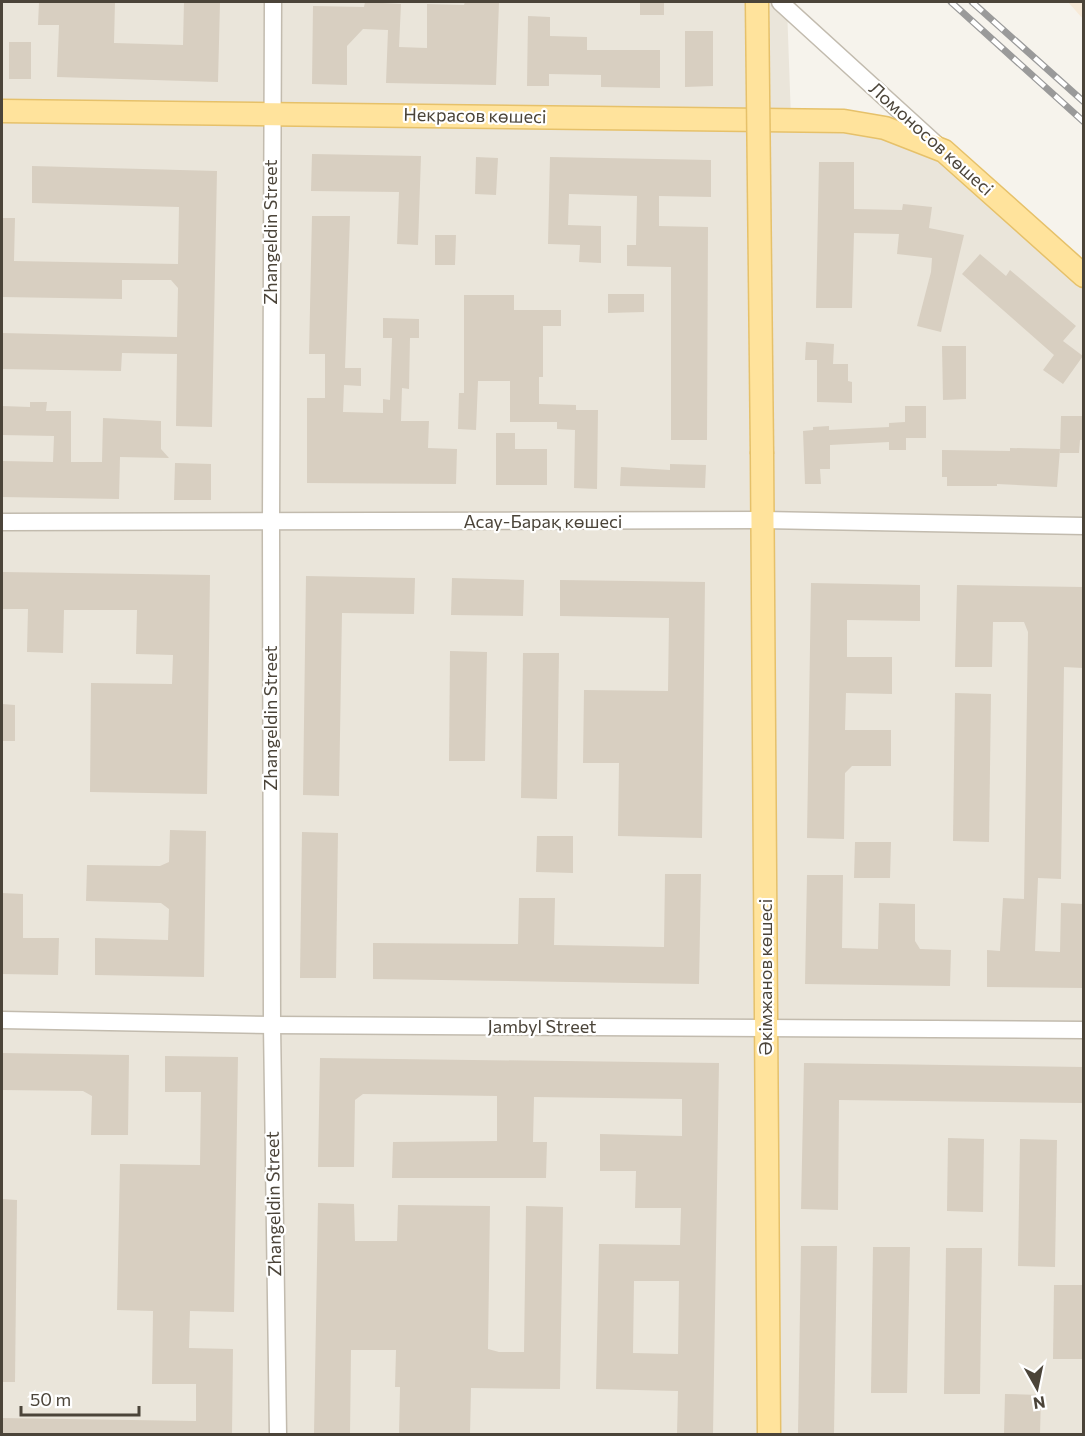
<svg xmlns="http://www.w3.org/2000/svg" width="1085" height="1436" viewBox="0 0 1085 1436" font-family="Commissioner,sans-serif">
  <rect width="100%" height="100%" fill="#f6f3ec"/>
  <path fill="#eae5da" d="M2,2H780L787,7L791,119L944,151L1083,276V1434H2Z"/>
  <path fill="#f7ead8" d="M1068,2H1083V19Z"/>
  <g fill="#d8cfc1" fill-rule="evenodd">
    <path d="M39,2H115L114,43L183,45L184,2H220L218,82L57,77L59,25H38Z"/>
    <path d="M365,2L401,4L399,47L427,48V4L464,5L465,2H499L496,85L386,83L388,30L363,29L347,46V85L312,84L313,6L364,7Z"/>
    <rect x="640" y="2" width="24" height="13"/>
    <path d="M528,16L550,17V36L587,37V50H660V88L601,87V75L549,74V86H527Z"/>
    <path d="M685,31H713V86L685,87Z"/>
    <rect x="9" y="42" width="22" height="37"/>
    <path d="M312,154L421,156L418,245L397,244L399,192L311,191Z"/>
    <path d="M476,157L498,158L496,195L475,194Z"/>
    <path d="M550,157L711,160V197L659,196V226L708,227L707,440H671V267L627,266V245H636L637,196L569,194L568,225L601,226V263L579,262L580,245L548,244Z"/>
    <path d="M819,162H854V209L902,210L903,204L932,207L929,228L964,235L941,332L917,326L931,272L932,258L897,254L899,234L854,233L852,308H816Z"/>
    <path d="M32,166L217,171L212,427L176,426L177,354L122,353L121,371L2,369V333L177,337L178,288L171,280H122V299L2,297V218H15L14,261L178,264L179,207L32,203Z"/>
    <path d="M312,216H350L345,368H361V386L344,385L343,412L383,413V399L390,400L392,338H383V318L419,319V338H410L409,389L402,388L401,421H429L428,448L457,449L456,484L307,483V398H325V354H309Z"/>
    <path d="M435,235H456L455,265H435Z"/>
    <path d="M980,254L1006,276L1010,270L1076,326L1063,341L1083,356L1063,384L1043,370L1054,355L962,274Z"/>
    <path d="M608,294H644V312L608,313Z"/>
    <path d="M464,295H514V310H561V326H543V377H539V404L576,405V410H598L597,489L574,488L575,430L557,429V422H510V381H478L476,430L458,429L459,393H464Z"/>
    <path d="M806,342L834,344L833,364H848V381L852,382V403L817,402V360H805Z"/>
    <path d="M942,346H966V399L943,400Z"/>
    <path d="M30,402H47L46,411H71V462H102L103,418L161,421V449L169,458L120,457L119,499L2,497V461L53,462L54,436L2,435V406L30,407Z"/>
    <path d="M905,406H926V438H906V450H889V442L830,445V469H820L821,484H805L803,431L813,430V427L829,426V430L889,427V423L905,422Z"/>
    <path d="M1061,416H1083V440H1080L1079,453H1060Z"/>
    <path d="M496,433H515V449H547V485H496Z"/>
    <path d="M1010,448L1060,449L1057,487L997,484V486H947V477H942V450L1010,451Z"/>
    <path d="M175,463L211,464V500H174Z"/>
    <path d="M670,464L706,465L705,488L620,486L621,467L670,470Z"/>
    <path d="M2,572L210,575L207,794L90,792L91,683L172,684L173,655L136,654L137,610H64L63,653L27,652L28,609H2Z"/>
    <path d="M306,576L415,578L414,614L342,613L339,796L303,795Z"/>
    <path d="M452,578L524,580L523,616L451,615Z"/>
    <path d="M560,580L705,582L702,838L618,836L619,763H583L584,690L668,691L669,618L560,616Z"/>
    <path d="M811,583L920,585V621L847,620V657H892V694L846,693L845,730H891V766H852L845,773L844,839L807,838Z"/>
    <path d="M957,585L1083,587V668L1064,667L1061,879L1038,878L1035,951L1060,952L1061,903L1083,904V988L987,987V950L1000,951L1003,898L1024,899L1028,632L1024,622H993L992,667H955Z"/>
    <path d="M450,651L487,652L485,761H449Z"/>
    <path d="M523,653H559L557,799L521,798Z"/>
    <path d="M955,693L991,694L989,842L953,841Z"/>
    <path d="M2,704L15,705V741H2Z"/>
    <path d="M170,830L206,831L204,977L95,975V938L168,940L169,909L161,903L86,901L87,865L160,866L169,862Z"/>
    <path d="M302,832L338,833L336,978H300Z"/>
    <path d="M537,836H573V873L536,872Z"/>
    <path d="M855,842H891L890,878H854Z"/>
    <path d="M665,874H701L699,984L373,979V943L518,944L519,898H555L554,945L664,947Z"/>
    <path d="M807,875H843L842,948L878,949L879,903L915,904V941L920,949L951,950L950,986L805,984Z"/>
    <path d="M2,893L23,894V938H59L58,975L2,974Z"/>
    <path d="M2,1053L129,1055L128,1135H91L92,1096L83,1091L2,1090Z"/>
    <path d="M165,1056L238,1057L234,1312L190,1311L189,1348L233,1349L232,1434H2V1418L196,1421V1384H152L153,1311L117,1310L120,1164L200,1165L201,1092H165Z"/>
    <path d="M320,1058L719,1063L713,1434H677L678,1391L596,1389L599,1244L680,1245L681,1208H635L636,1171H600V1134L682,1136V1099L534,1097L533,1142H547L546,1178H392L393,1142L497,1141V1096L363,1094L355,1100L354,1167H318ZM634,1281H679L678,1354L633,1353Z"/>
    <path d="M804,1063L1083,1067V1103L839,1100L838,1210L801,1209Z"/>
    <path d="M948,1138L984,1139L983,1212L947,1211Z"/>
    <path d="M1020,1139L1057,1140L1055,1267L1018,1266Z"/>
    <path d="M2,1199L17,1200L15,1382H2Z"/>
    <path d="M318,1203L354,1204L355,1241H397L398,1205L490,1206L488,1349L499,1352H524L526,1206L563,1207L560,1389L471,1388L470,1434H399L400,1387H395L396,1350H351L350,1434H314Z"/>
    <path d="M801,1246H837L834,1434H798Z"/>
    <path d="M873,1247H910L907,1393H871Z"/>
    <path d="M946,1248H982L980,1394H944Z"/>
    <path d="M1054,1285H1083V1359H1053Z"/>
    <path d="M1005,1394L1041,1395L1040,1434H1004Z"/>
  </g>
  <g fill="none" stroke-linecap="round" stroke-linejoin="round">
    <g stroke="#c2bbae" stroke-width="19">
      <g id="minor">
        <path d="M273,2L271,522L272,1025L278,1434"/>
        <path d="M780,2L937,145"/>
        <path d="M2,522L763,520L1084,526"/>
        <path d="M2,1020L272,1025L1084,1030"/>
      </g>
    </g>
    <g stroke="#e6c16a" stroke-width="25">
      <g id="major">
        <path d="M2,111L844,121L885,128L944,151L1084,276"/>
        <path d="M762,454L769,1434"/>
      </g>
    </g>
    <use href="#minor" stroke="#fff" stroke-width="16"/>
    <use href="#major" stroke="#ffe39c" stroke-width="22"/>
    <g stroke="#9a9a9a" stroke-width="7">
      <g id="rail">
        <path d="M951,2L1084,122"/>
        <path d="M972,2L1084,102"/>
      </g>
    </g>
    <use href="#rail" stroke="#fff" stroke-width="4.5" stroke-dasharray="14" stroke-linecap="butt"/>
    <g stroke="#e6c16a" stroke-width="25" stroke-linecap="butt">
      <path id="major-bridge" d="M757,2L762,454"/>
    </g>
    <use href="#major-bridge" stroke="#ffe39c" stroke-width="22"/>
  </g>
  <g text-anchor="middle" stroke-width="4.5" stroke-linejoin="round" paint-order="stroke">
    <g font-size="18" fill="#4b4439" stroke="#fff">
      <text transform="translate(475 116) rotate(1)" y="6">Некрасов көшесі</text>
      <text transform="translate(931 139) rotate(42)" y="6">Ломоносов көшесі</text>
      <text transform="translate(271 232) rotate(-90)" y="6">Zhangeldin Street</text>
      <text x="543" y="528">Асау-Барақ көшесі</text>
      <text transform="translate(271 718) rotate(-90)" y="6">Zhangeldin Street</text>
      <text transform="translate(766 977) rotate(-90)" y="6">Әкімжанов көшесі</text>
      <text x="542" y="1033">Jambyl Street</text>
      <text transform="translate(274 1204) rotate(-91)" y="6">Zhangeldin Street</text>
    </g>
  </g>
  <rect width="1085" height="1436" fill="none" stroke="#4b4439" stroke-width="6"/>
  <g transform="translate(1037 1388) rotate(171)" stroke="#ffffff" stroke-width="4.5" paint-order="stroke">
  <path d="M0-4.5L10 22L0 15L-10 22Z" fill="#4b4439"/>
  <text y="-9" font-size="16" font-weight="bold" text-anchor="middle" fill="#4b4439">N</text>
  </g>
  <path d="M21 1406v9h118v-9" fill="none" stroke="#4b4439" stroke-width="3"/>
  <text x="30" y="1406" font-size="18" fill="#4b4439" stroke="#ffffff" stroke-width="4.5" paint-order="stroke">50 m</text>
</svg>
